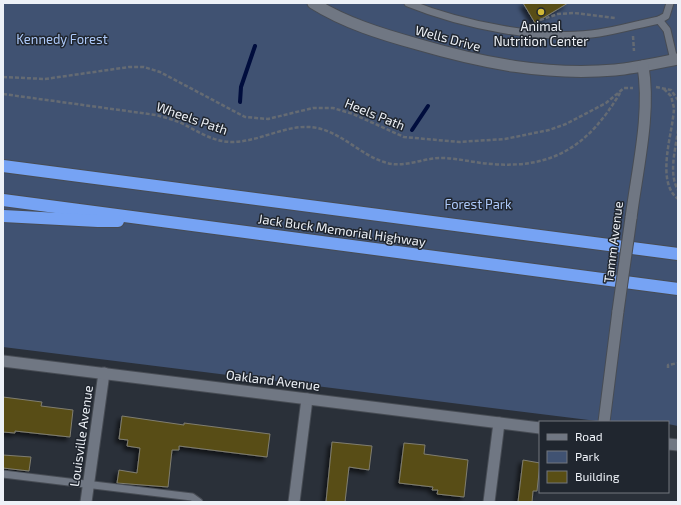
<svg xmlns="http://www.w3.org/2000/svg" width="681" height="505" viewBox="0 0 681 505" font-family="'Exo 2',sans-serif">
  <defs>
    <filter id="shadow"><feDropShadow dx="-3.5" dy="3.5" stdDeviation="2" flood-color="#0009"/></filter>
  </defs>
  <rect width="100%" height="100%" fill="#2a3039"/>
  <path fill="#405272" d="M3,3H678V426L668,424V422H605L3,347Z"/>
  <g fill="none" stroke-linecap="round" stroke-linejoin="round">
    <g stroke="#000d3d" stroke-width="4">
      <path d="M240,102L241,87L255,46"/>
      <path d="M412,130L428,106"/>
    </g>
  </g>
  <g fill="#594e14" stroke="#7f7d70" filter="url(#shadow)">
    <path d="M523,3H568L535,23Z"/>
    <path d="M3,397L42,402L41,406L73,410L70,437L15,431V433L3,432Z"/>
    <path d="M122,416L184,425V423L270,434L267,457L179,446V450H172L168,487L117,483L119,470L137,473L140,448L127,446L128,440L119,439Z"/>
    <path d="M332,442L372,446L369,470L349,467L345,502H326Z"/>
    <path d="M404,443L425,445L424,454L468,460L464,497L437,494L438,490H432L433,487L399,483Z"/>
    <path d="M3,455L31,457L29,471L3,468Z"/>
    <path d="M523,460L540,463L537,491H533L532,502H518Z"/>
  </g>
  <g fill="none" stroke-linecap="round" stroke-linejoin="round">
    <g stroke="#474c54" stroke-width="9">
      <g id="service">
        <path d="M408,3C460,24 543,42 599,33C619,30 639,24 659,20L666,16L670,3"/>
        <path d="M659,20L667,30L674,60"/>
        <path d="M3,474L192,497L199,502"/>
      </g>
    </g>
    <g stroke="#474c54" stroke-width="13">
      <g id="minor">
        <path d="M313,3C345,23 381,34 417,44C482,63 547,76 615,70C636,68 657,63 678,59"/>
        <path d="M631,218C637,170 651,114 643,66"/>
        <path d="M604,422L618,311"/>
        <path d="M86,502L104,373"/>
        <path d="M294,502L307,399"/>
        <path d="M489,502L499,423"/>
      </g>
    </g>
    <g stroke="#474c54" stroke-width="13">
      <g id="tertiary">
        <path d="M3,361L540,428"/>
        <path d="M668,444L678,445"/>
      </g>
    </g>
    <g stroke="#474c54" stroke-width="14">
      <g id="motorway">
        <path d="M3,166L678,254"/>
        <path d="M3,200L678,289"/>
        <path d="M3,216L98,221H118"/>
      </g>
    </g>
    <g stroke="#656b73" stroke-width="2.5" stroke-dasharray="4 2" stroke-linecap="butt">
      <path d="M540,20L558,14L574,13L615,18"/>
      <path d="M633,36L634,51"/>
      <path d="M3,77L45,79L129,67H144L160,72L245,117L268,119L313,108H333L353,114L404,137L459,142L505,139L549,130L566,124L606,103L624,88H633"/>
      <path d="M656,87L671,90L678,100"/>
      <path d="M664,89L671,96L674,108C673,133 655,181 678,199"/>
      <path d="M3,94L156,115C163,117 171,119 179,122C196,130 212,142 232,142C261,142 289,122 317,128C342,133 361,155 384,162C403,169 422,158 441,158C458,158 474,163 492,164C554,169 589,145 620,93"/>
      <path d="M678,130C676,148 668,173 678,190"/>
      <path d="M668,368V365L678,363"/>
    </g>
    <use href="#service" stroke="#707783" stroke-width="7"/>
    <use href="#minor" stroke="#707783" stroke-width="11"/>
    <use href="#tertiary" stroke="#707783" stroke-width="11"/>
    <use href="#motorway" stroke="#76a3f4" stroke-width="12"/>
    <g stroke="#474c54" stroke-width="13" stroke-linecap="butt">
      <path id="minor-bridge" d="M618,311L631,218"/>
    </g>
    <use href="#minor-bridge" stroke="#707783" stroke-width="11"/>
  </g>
  <circle fill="#d0b837" stroke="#20262f" stroke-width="1.5" cx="541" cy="12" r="4"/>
  <g text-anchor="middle" stroke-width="3" stroke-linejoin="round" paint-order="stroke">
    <g font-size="13" fill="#edf1f7" stroke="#20262f">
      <text x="541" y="31">Animal<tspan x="541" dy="15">Nutrition Center</tspan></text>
    </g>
    <g font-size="13" fill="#edf1f7" stroke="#20262f">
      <text transform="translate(448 38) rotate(15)" y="5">Wells Drive</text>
      <text transform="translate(375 114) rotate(22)" y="5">Heels Path</text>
      <text transform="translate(192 118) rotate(19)" y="5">Wheels Path</text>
      <text transform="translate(342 230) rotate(8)" y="5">Jack Buck Memorial Highway</text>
      <text transform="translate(613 242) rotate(-83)" y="5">Tamm Avenue</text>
      <text transform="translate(273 380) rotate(7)" y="5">Oakland Avenue</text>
      <text transform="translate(81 436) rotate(-82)" y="5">Louisville Avenue</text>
    </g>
    <g font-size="13" fill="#adc9f9" stroke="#20262f">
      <text x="62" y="44">Kennedy Forest</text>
      <text x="478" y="209">Forest Park</text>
    </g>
  </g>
  <rect width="681" height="505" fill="none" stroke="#edf1f7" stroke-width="8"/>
  <rect x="539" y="421" width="130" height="72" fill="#20262f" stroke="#72777f"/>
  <rect x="547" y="434" width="20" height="6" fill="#707783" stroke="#72777f"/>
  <text x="575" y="441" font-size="12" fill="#edf1f7">Road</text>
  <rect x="547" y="451" width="20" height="12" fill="#405272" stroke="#72777f"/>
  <text x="575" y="461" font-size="12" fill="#edf1f7">Park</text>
  <rect x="547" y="471" width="20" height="12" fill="#594e14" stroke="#72777f"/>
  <text x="575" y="481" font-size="12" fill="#edf1f7">Building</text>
</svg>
